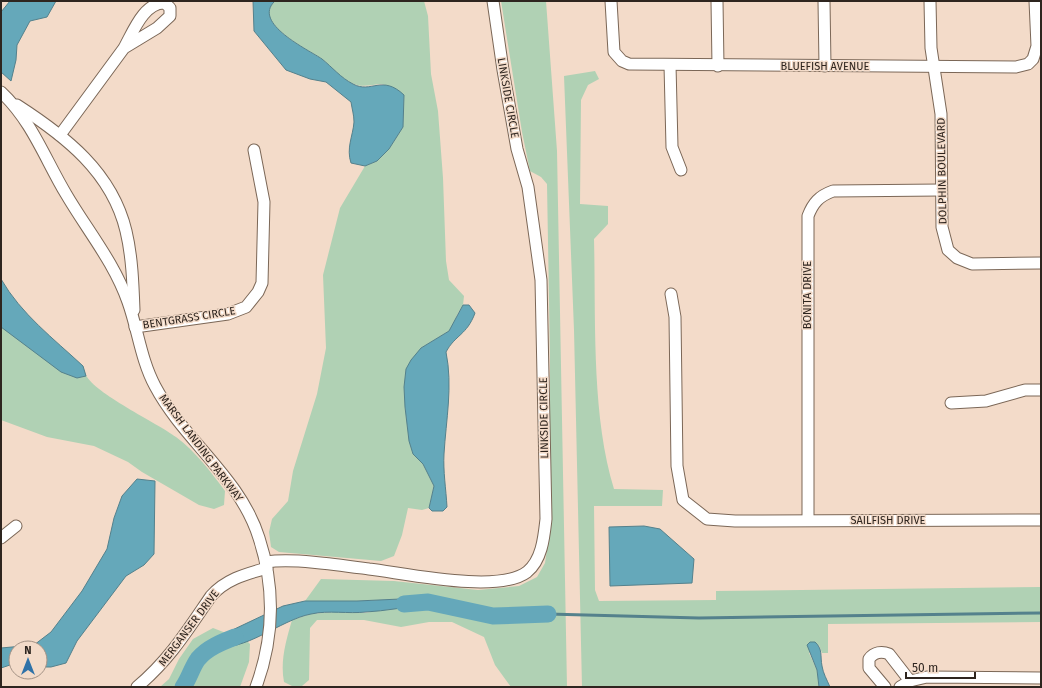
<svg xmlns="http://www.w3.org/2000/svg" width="1042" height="688" font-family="'Fira Sans',sans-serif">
  <rect width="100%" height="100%" fill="#f3dbc9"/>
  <g fill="#b0d1b4">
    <path d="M275,1H424L428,16L431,74L438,111L443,178L446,261L449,280L464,296L463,305L457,315L454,325L449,331L421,348L405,380V407L413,454L423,464L434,486L429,508L422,510L408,508L402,535L394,556L381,561L279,552L271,547L269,532L272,519L288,501L293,471L317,394L326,348L323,275L340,208L365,166L377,161L389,149L403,127L404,95C398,92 388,85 382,84C373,84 363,88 354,84C342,80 332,67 323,60C310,50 250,23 275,1Z"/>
    <path d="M501,1H546L557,151L567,687H511L495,665L484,637L452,622H429L401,627L364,620H317L310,628L309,680L302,686H292L284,682C280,661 286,641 292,620L311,614L346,611L365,613L427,602L422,598L357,601H305L321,579L394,581L478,590L519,586L537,577L545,563L550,528V357L547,184L541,177L530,171L522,132Z"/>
    <path d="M595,71L599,79L588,85L581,100L580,204L608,206V224L594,239C596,318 591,414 614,489L663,490L662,506H594L595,590L599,601L716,600V591L1041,587V622L828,624V653H822L819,645L809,653L817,670L819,687H582L574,330L564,76Z"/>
    <path d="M1,279C20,314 54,339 83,366C84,369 85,372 86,375C94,393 157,423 176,437C196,452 211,472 225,491L224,505L214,509L199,505L142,472L128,462L94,446L47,437L1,420Z"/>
    <path d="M213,628L226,633L218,639L214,646C226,649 235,646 247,641L250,644L249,662L240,687H160L169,679L179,659L193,639Z"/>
  </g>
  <g fill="#65a8ba" stroke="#54818c">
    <polygon points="10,1 56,1 47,17 30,21 17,45 16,60 11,81 1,72 1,12"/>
    <path d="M253,1H275C251,23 309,50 322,59C332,67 341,78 353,84C371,94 382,74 404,95L403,127L389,149L377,161L365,166L351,163C346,148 353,136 354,122C354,115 352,109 351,102L326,82L310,79L286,70L254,31Z"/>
    <path d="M1,279C21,314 54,339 83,366L86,376L77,378L61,372L1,327Z"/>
    <path d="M463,305H469L475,313C467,335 455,335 446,352C453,386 446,420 444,454C443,471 446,489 447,507L443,511H432L429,508L434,486L423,464L413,454L409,441L405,407L404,387L406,369L411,360L421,348L449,331Z"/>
    <polygon points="137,479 155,481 154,554 144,565 126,576 77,641 66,663 51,667 40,667 40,648 16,648 16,663 1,668 1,648 34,645 51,632 82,591 107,549 114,518 122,496"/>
    <polygon points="644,526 660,529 694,559 692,583 610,586 609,527"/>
    <path d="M422,598L428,602L424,605C405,607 385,611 366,612C348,614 329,610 311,614C280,620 244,653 214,646L218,639L226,633L283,606L305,601H357Z"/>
    <path d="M810,642H815C823,649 820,656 822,666C823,673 827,680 830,687H819L817,670L807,645Z"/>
  </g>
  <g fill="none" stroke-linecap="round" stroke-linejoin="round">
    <polyline stroke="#54818c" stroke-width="3" points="548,614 699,618 1041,613"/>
    <g stroke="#65a8ba" stroke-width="17">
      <polyline points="404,604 428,602 493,616 548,614"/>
      <path d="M183,687C189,679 192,667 198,659C207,648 222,642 235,637"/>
    </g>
    <g stroke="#7b6757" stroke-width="13">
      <g id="minor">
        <polyline points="611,1 614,52 622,61 629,64 1016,67 1028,64 1033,59 1037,46 1035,1"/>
        <polyline points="717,1 718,66"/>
        <polyline points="824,1 825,66"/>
        <polyline points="930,1 931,48 941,114 942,227 948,250 957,258 972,264 1041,263"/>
        <polyline points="670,65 672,147 681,170"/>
        <path d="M1,92C32,121 45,159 66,194C87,230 114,262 128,302C138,330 141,360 155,386C184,441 240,477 259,538C275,587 274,638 256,687"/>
        <path d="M17,105C65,136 112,172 126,231C132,256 133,283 134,310"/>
        <path d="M60,135L124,48L157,28L170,16V8L165,3C144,2 133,32 124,48"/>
        <polyline points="671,294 675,317 677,466 683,500 707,519 735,521 1041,520"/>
        <polyline points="135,327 228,314 246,307 258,292 262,283 264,202 254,150"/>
        <polyline points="951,403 986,401 1025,390 1041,390"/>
        <path d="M808,520V216C813,203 819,196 833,191L941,190"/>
        <polyline points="1,538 16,526"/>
        <path d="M266,562C294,558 340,565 369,569C404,573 498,594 527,572C542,560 544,537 546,519L541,280L528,187L517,149L503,70L493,1"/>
        <path d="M137,687C170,659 187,631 211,596C226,579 246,574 267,568"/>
        <path d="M885,687L869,668V659C874,652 882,651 889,654L910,681"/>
        <polyline points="900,687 910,681 927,677 1041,678"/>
      </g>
    </g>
    <use href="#minor" stroke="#fff" stroke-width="11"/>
  </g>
  <g text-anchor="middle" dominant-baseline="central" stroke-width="3" stroke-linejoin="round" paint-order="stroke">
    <g font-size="11" fill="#2e251f" stroke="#f3dbc9">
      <text x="825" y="66">BLUEFISH AVENUE</text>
      <text transform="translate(508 98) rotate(80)">LINKSIDE CIRCLE</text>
      <text transform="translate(942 171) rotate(-91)">DOLPHIN BOULEVARD</text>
      <text transform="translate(807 295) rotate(-90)">BONITA DRIVE</text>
      <text transform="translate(189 318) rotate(-9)">BENTGRASS CIRCLE</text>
      <text transform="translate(544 418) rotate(-91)">LINKSIDE CIRCLE</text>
      <text transform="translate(201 448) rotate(53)">MARSH LANDING PARKWAY</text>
      <text x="888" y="520">SAILFISH DRIVE</text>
      <text transform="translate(189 628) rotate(-53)">MERGANSER DRIVE</text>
    </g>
  </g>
  <rect width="1042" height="688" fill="none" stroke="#2e251f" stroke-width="4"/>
  <g transform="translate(28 660)"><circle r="19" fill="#f3dbc9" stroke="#a49285"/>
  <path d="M0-3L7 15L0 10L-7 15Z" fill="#2f72a8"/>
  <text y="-6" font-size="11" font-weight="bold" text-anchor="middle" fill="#2e251f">N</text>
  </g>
  <path d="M906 672v6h69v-6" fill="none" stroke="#2e251f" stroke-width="2"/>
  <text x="912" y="672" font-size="12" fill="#2e251f" stroke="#f3dbc9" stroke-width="3" paint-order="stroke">50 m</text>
</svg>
